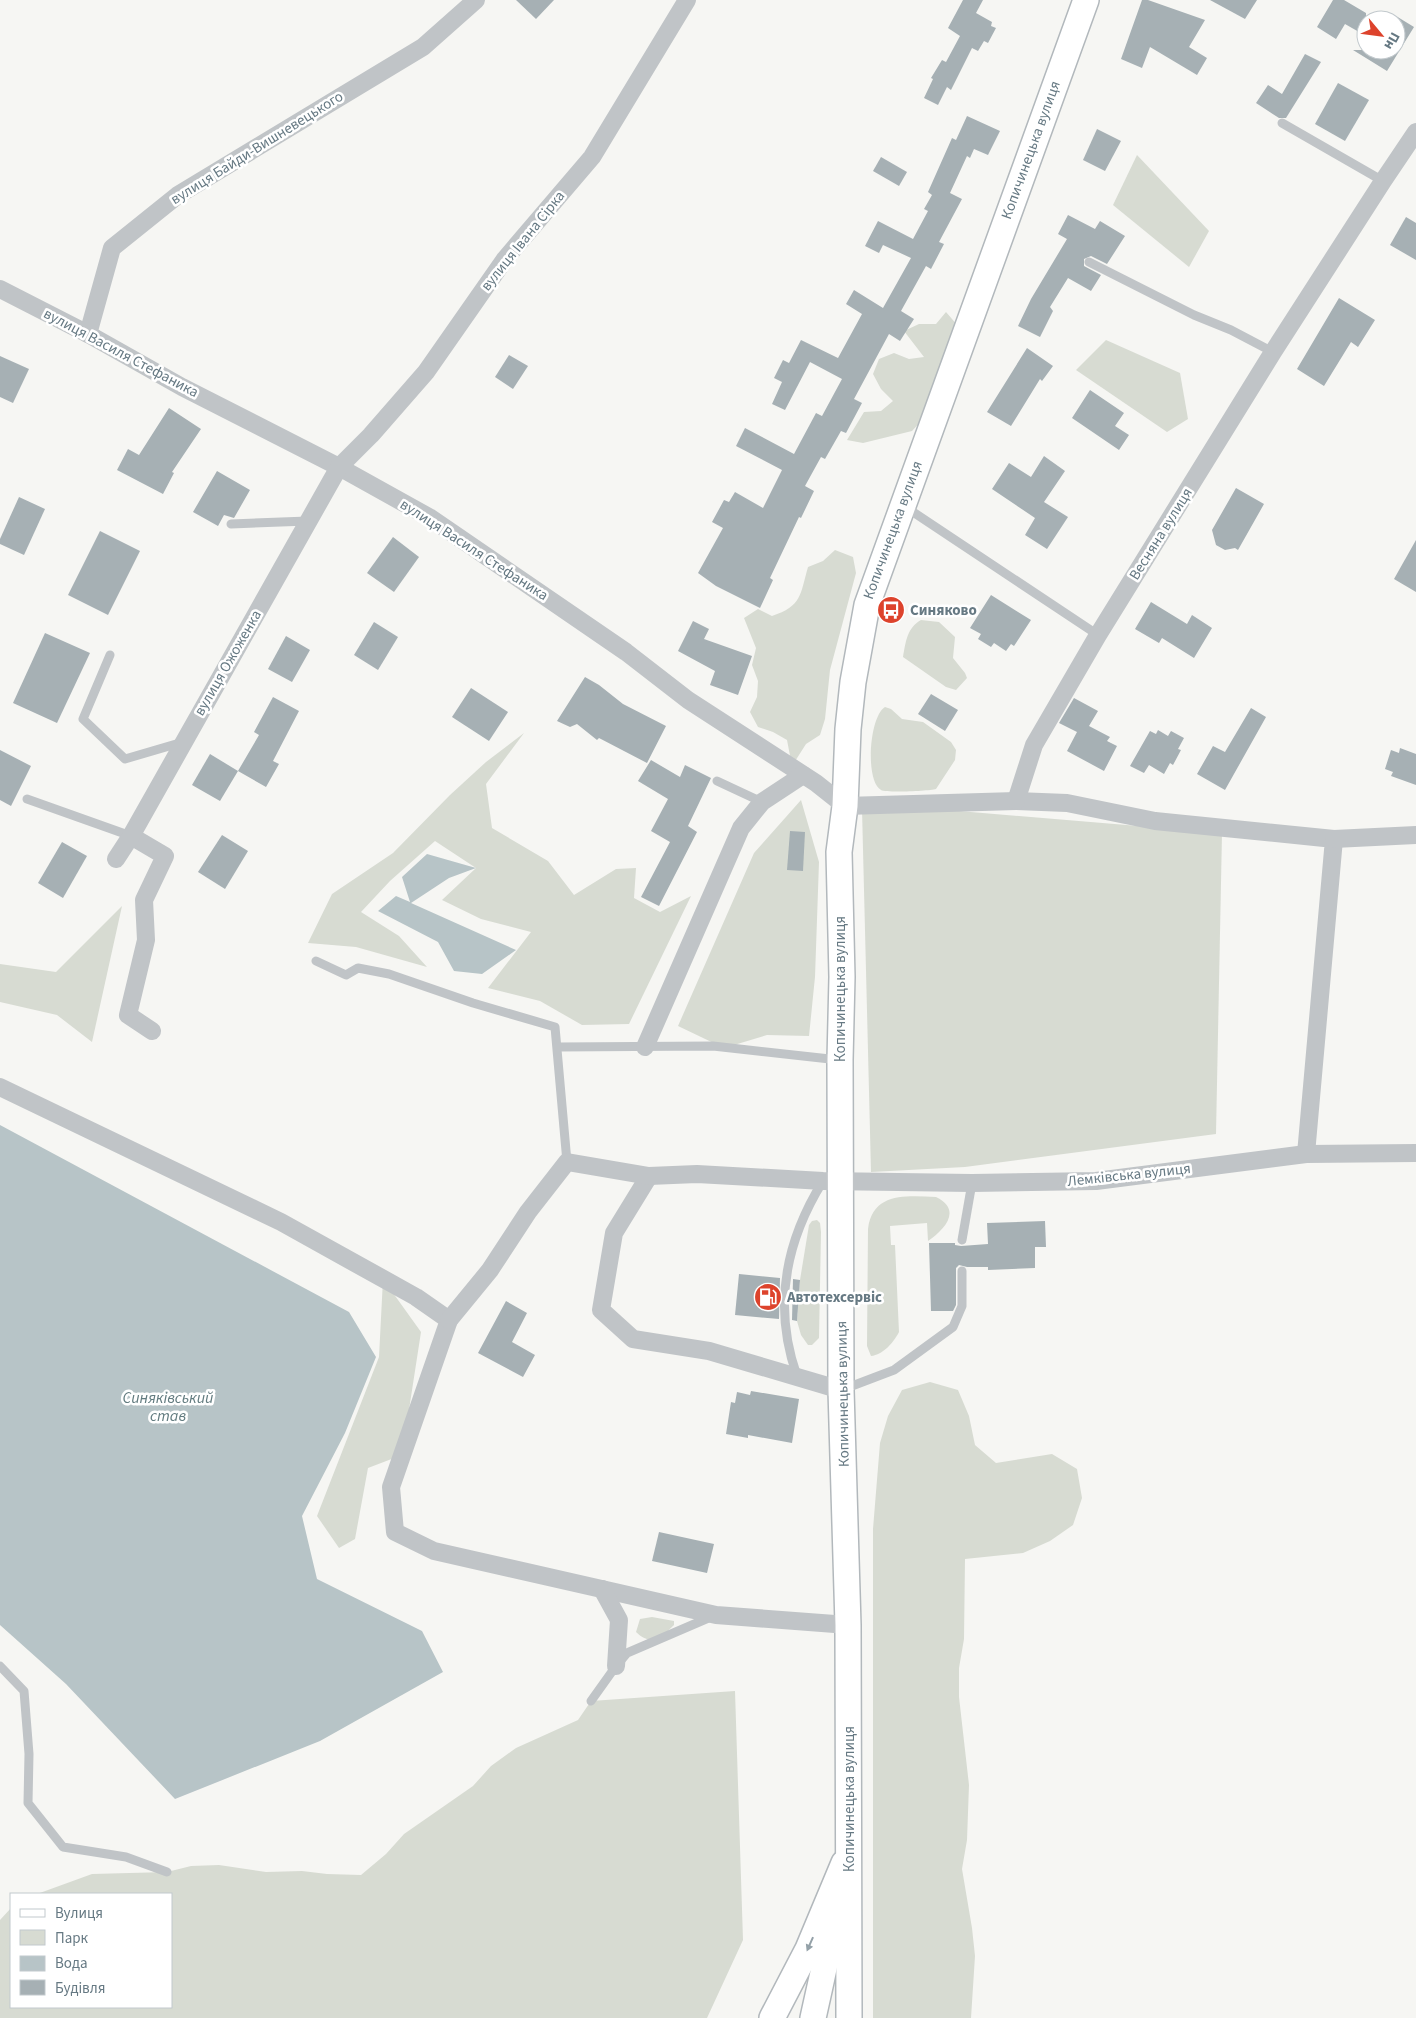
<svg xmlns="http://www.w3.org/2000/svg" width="1416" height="2018" font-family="'Source Sans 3',sans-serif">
  <rect width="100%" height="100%" fill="#f6f6f3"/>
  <g fill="#d7dbd2">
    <polygon points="1137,155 1209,231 1189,267 1113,205"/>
    <polygon points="946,312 958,326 923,419 912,431 863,443 847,440 864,412 881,411 893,401 881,389 873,374 879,359 894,353 909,359 924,357 904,331 919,324 936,324"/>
    <polygon points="1106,340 1180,373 1188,419 1167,432 1076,370"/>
    <path d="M835,550L853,557L856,573L830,670L825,719L820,735L806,744L792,766L787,740L773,732L758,727L750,712L757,697L758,681L752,665L756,648L744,618L758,609L772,616C802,606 800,595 808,567L823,561Z"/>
    <path d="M921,620L939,622L955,637L953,658L965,673L967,678L956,690L946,687L903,657C906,641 907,628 921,620Z"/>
    <path d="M885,707L891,709L902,719L923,722L951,742L956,750L955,760L936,789C929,791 886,793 881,790C865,781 869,717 885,707Z"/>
    <polygon points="524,733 486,784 492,828 548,861 574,895 616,869 636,868 634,898 660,912 691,896 629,1024 582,1025 540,1001 488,988 531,932 481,919 442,900 476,868 435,841 390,881 361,912 399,936 427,967 356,947 308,943 332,894 393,853 450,795 486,762"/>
    <polygon points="801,800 819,862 815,977 809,1036 767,1035 724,1048 678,1026 754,853"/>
    <polygon points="862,809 959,811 1222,833 1216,1134 965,1167 871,1172"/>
    <polygon points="122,906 92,1042 57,1015 0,1002 0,964 56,972"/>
    <path d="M936,1197C963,1210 944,1230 928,1241L927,1223L890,1226L891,1245H895L899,1332C894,1342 883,1355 871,1356L867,1346L868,1229C873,1192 906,1196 936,1197Z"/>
    <polygon points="817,1220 820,1223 821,1232 819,1338 812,1345 808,1345 801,1335 797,1321 800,1280 809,1225 812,1221"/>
    <polygon points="383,1279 421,1332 402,1455 368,1468 355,1539 339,1548 317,1516 379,1357"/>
    <polygon points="930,1382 958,1390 969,1416 975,1445 996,1463 1052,1454 1077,1469 1082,1498 1073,1525 1050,1541 1023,1553 965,1559 964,1639 959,1668 959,1697 969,1785 967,1840 962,1869 972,1928 975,1956 971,2018 873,2018 873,1529 880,1443 888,1416 902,1390"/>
    <path d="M652,1617L674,1621V1625C662,1637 651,1647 636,1632L640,1619Z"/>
    <polygon points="735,1691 743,1940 707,2018 0,2018 0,1920 11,1908 11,2007 171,2007 171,1894 37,1894 92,1874 167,1872 191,1866 219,1865 266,1872 302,1871 327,1874 361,1875 386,1854 404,1834 473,1786 491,1766 516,1748 578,1720 591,1701"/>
  </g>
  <g fill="#b7c4c7">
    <polygon points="427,854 476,868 449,878 411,903 516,950 482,974 454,971 438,942 378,911 396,896 410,902 402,877"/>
    <polygon points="0,1125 349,1312 376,1357 345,1433 302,1516 317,1579 422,1631 443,1672 320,1741 175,1799 66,1684 0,1625"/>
  </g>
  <g fill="#a6b0b4">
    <polygon points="516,0 554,0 536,19"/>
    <polygon points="963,0 983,0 976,13 992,22 991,26 996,28 988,43 984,41 978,51 972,48 951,90 947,87 938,105 924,98 933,79 931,78 942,60 946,62 960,36 948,28"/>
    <polygon points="1142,0 1148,0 1205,20 1189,47 1207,58 1197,75 1150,47 1142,68 1121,59"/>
    <polygon points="1210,0 1257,0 1245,19"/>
    <polygon points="1333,0 1344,0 1366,13 1366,36 1345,24 1336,39 1317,27"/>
    <polygon points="1396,16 1414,27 1387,71 1353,50 1396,50"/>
    <polygon points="1305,54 1321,62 1286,118 1279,118 1256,103 1268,85 1282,94"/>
    <polygon points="1338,83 1369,100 1345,141 1315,124"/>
    <polygon points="967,116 1000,131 988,155 974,149 970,158 967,156 950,193 962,199 939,242 944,244 931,269 926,266 901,311 914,319 900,341 889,334 854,399 862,403 846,433 841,431 825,459 821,457 805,486 814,491 801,518 799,517 770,578 773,580 760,608 716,586 698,573 723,528 712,522 724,500 729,502 735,492 763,508 782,470 736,446 745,428 794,454 816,413 822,416 842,379 810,362 785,410 772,404 782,382 774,378 783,360 789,363 801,340 838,358 862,314 846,304 854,290 883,308 911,258 883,245 879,253 865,246 878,221 913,239 928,211 924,209 932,195 928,192 952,138 956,140"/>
    <polygon points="1097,129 1121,141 1105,171 1083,160"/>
    <polygon points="881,157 907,172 899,186 873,171"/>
    <polygon points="1068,215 1095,229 1100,221 1125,236 1107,264 1091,256 1084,259 1084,266 1101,275 1091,291 1068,278 1050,307 1053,311 1040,337 1018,326 1031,299 1067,239 1058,234"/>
    <polygon points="1406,217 1416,223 1416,260 1390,245"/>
    <polygon points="1339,298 1375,320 1358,347 1351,342 1324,386 1297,369"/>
    <polygon points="1027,348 1053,366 1042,381 1040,379 1011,426 987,412"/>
    <polygon points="509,355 528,366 513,389 495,377"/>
    <polygon points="0,356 29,369 13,403 0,397"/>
    <polygon points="1090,390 1124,413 1115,426 1129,435 1119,450 1072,418"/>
    <polygon points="169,408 201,429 172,472 174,473 163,494 117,470 128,449 139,455"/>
    <polygon points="1044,456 1065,471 1044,502 1068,517 1047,549 1025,535 1035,518 992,489 1009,463 1031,477"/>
    <polygon points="217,471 250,490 234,518 224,515 218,526 193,512"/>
    <polygon points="1236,488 1264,504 1238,550 1235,548 1225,550 1216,545 1212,530"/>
    <polygon points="19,497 45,509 24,555 0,544 0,539"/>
    <polygon points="100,531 140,551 108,615 68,595"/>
    <polygon points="393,537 419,557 394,592 367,573"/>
    <polygon points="1416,540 1416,592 1394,579"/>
    <polygon points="991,595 1031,620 1014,646 1011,644 1006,651 994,643 991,647 978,639 981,634 970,628"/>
    <polygon points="1151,602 1187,624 1192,615 1212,628 1194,658 1162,638 1159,643 1135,629"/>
    <polygon points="693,621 709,629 704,639 752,656 738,695 710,685 715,671 678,651"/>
    <polygon points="374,622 398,637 378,670 354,655"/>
    <polygon points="45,633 90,653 57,723 13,703"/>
    <polygon points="286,636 310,650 292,682 268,669"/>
    <polygon points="585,677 599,685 623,704 666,726 647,763 599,738 597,740 577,724 570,727 557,721"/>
    <polygon points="471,688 508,712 489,741 452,717"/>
    <polygon points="931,694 958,710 945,731 918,714"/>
    <polygon points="273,697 299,711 273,761 279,764 266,787 238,771 259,735 254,732"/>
    <polygon points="1074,698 1098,711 1089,726 1110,737 1107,741 1117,746 1104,771 1067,751 1077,732 1059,723"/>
    <polygon points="1251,708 1266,717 1225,790 1197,774 1213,746 1225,752"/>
    <polygon points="1158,730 1168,736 1171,731 1184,738 1178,749 1181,750 1173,765 1170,763 1164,774 1149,765 1144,773 1130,766 1150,731 1156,734"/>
    <polygon points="1400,748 1416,754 1416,785 1391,776 1393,772 1385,769 1391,750 1399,753"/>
    <polygon points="0,750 31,766 11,806 0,800"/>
    <polygon points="210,754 238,771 220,801 192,785"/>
    <polygon points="651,760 680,777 685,765 711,778 688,826 697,832 659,906 641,897 670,842 651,831 668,799 638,781"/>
    <polygon points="790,831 805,832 803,871 787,870"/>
    <polygon points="222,835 248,851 225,889 198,872"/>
    <polygon points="62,842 87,856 63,898 38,883"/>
    <polygon points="1045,1221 1046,1247 1035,1247 1035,1268 988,1270 988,1267 967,1267 959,1265 956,1268 956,1305 953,1311 931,1311 929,1243 955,1243 955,1245 961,1246 988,1244 987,1223"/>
    <polygon points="739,1274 780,1278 779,1319 735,1315"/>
    <polygon points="793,1279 800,1280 797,1321 792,1320"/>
    <polygon points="506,1301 527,1313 512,1342 535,1355 523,1377 478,1353"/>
    <polygon points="751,1391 799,1399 792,1443 748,1435 748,1438 726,1434 731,1402 735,1403 737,1392 750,1395"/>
    <polygon points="659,1532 714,1544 707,1573 652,1561"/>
  </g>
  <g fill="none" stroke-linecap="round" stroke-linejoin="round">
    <g stroke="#b2b8bc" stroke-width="28">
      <g id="secondary">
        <polyline points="772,2018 808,1949 844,1863"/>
        <polyline points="813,2018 838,1905"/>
        <polyline points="849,2018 848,1625 841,1390 840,1060 842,977 839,852 845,806 848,729 853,682 867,605 1086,0"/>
      </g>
    </g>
    <g stroke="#c0c4c7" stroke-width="9">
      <polyline points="1282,123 1383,181"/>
      <polyline points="1089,262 1194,315 1231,330 1273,352"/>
      <polyline points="904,506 1098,635"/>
      <polyline points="231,524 308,521"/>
      <polyline points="110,655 83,719 125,759 183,742"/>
      <polyline points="717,781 762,802"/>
      <polyline points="27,799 131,836"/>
      <polyline points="316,961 346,975 358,968 389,974 473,1003 555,1027 567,1162"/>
      <polyline points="558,1047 713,1046 839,1060"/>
      <polyline points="962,1240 972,1183"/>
      <path d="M797,1376C773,1308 785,1242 823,1181"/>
      <polyline points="844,1389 894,1370 953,1327 962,1306 962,1271"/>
      <polyline points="0,1666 24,1691 29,1754 28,1803 63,1847 126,1857 167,1872"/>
      <polyline points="591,1701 616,1666 627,1653 713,1616"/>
    </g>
    <g stroke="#c0c4c7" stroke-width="18">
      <polyline points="0,289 88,334 182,387 339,467 429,517 626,652 688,700 816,783 845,806 1016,801 1067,803 1155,821 1334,839 1306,1154"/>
      <polyline points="88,334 112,248 178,195 423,47 476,0"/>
      <polyline points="1016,801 1034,745 1098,635 1273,352 1383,181 1416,132"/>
      <polyline points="131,836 165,856 144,900 146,940 128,1015 152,1031"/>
      <polyline points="1334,839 1416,835"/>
      <polyline points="116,859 131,836 339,467 371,435 426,372 505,259 592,157 687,0"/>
      <polyline points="645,1047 741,828 762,802 803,775"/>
      <polyline points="0,1087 281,1222 416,1297 449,1320 391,1487 395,1532 434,1551 716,1615 848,1625"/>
      <polyline points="649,1176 614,1233 601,1310 633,1339 709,1351 841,1390"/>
      <polyline points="449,1320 490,1270 528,1212 567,1162 649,1176 697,1174 823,1181 972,1183 1096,1181 1306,1154 1416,1153"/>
      <polyline points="602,1589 619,1620 616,1666"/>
    </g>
    <use href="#secondary" stroke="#fff" stroke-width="25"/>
  </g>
  <defs><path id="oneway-solid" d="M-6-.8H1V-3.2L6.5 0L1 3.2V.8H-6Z" transform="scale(1.25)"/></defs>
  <use fill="#94a1a8" href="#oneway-solid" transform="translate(810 1944) rotate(114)"/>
  <defs>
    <g id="bus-disc" transform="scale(1.4375)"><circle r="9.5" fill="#dd432c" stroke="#fff"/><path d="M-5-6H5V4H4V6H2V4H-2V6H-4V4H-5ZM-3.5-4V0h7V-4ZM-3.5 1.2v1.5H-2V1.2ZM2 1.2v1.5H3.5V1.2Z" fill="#fff"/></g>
    <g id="fuel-disc" transform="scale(1.4375)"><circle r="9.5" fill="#dd432c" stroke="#fff"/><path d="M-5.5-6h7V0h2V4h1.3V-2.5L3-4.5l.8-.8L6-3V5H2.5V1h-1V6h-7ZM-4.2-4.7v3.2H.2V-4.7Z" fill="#fff"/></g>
  </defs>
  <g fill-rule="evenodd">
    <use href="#bus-disc" x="891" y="610"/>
    <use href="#fuel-disc" x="768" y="1297"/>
  </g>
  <g text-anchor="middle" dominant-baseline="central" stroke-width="5" stroke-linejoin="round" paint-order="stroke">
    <g font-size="15" fill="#667983" stroke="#fff">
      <text transform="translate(257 148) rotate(-32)">вулиця Байди-Вишневецького</text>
      <text transform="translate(1031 150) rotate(-70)">Копичинецька вулиця</text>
      <text transform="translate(523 241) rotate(-51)">вулиця Івана Сірка</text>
      <text transform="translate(121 353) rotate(28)">вулиця Василя Стефаника</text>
      <text transform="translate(893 530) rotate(-70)">Копичинецька вулиця</text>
      <text transform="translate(1161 534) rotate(-58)">Весняна вулиця</text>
      <text transform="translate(474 550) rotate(33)">вулиця Василя Стефаника</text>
      <text transform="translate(228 663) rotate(-60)">вулиця Ожоженка</text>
      <text transform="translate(840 989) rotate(-90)">Копичинецька вулиця</text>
      <text transform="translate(1129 1175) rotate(-6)">Лемківська вулиця</text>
      <text transform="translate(843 1394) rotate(-91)">Копичинецька вулиця</text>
      <text transform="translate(849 1799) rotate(-90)">Копичинецька вулиця</text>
    </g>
    <g font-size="15" font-weight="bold" fill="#667983" stroke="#fff" text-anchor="start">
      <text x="910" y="610">Синяково</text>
      <text x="787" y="1297">Автотехсервіс</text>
    </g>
    <g font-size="16" font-style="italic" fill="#627b7f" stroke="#fff">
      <text x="168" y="1398">Синяківський<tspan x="168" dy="18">став</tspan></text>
    </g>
  </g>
  <rect x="10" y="1893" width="162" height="115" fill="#ffffff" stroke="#c2c9cd"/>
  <rect x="20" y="1909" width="25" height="8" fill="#ffffff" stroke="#c2c9cd"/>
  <text x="55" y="1918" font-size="15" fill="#667983">Вулиця</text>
  <rect x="20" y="1930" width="25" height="15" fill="#d7dbd2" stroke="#c2c9cd"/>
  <text x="55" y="1943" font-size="15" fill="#667983">Парк</text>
  <rect x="20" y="1956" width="25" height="15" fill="#b7c4c7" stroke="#c2c9cd"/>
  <text x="55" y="1968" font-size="15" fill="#667983">Вода</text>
  <rect x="20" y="1980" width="25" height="15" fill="#a6b0b4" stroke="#c2c9cd"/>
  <text x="55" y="1993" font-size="15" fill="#667983">Будівля</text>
  <g transform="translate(1381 35) rotate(119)"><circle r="24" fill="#ffffff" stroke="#c2c9cd"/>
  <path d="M0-4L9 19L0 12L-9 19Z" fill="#dd432c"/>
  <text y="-8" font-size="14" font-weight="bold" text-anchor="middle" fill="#667983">Пн</text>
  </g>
</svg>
